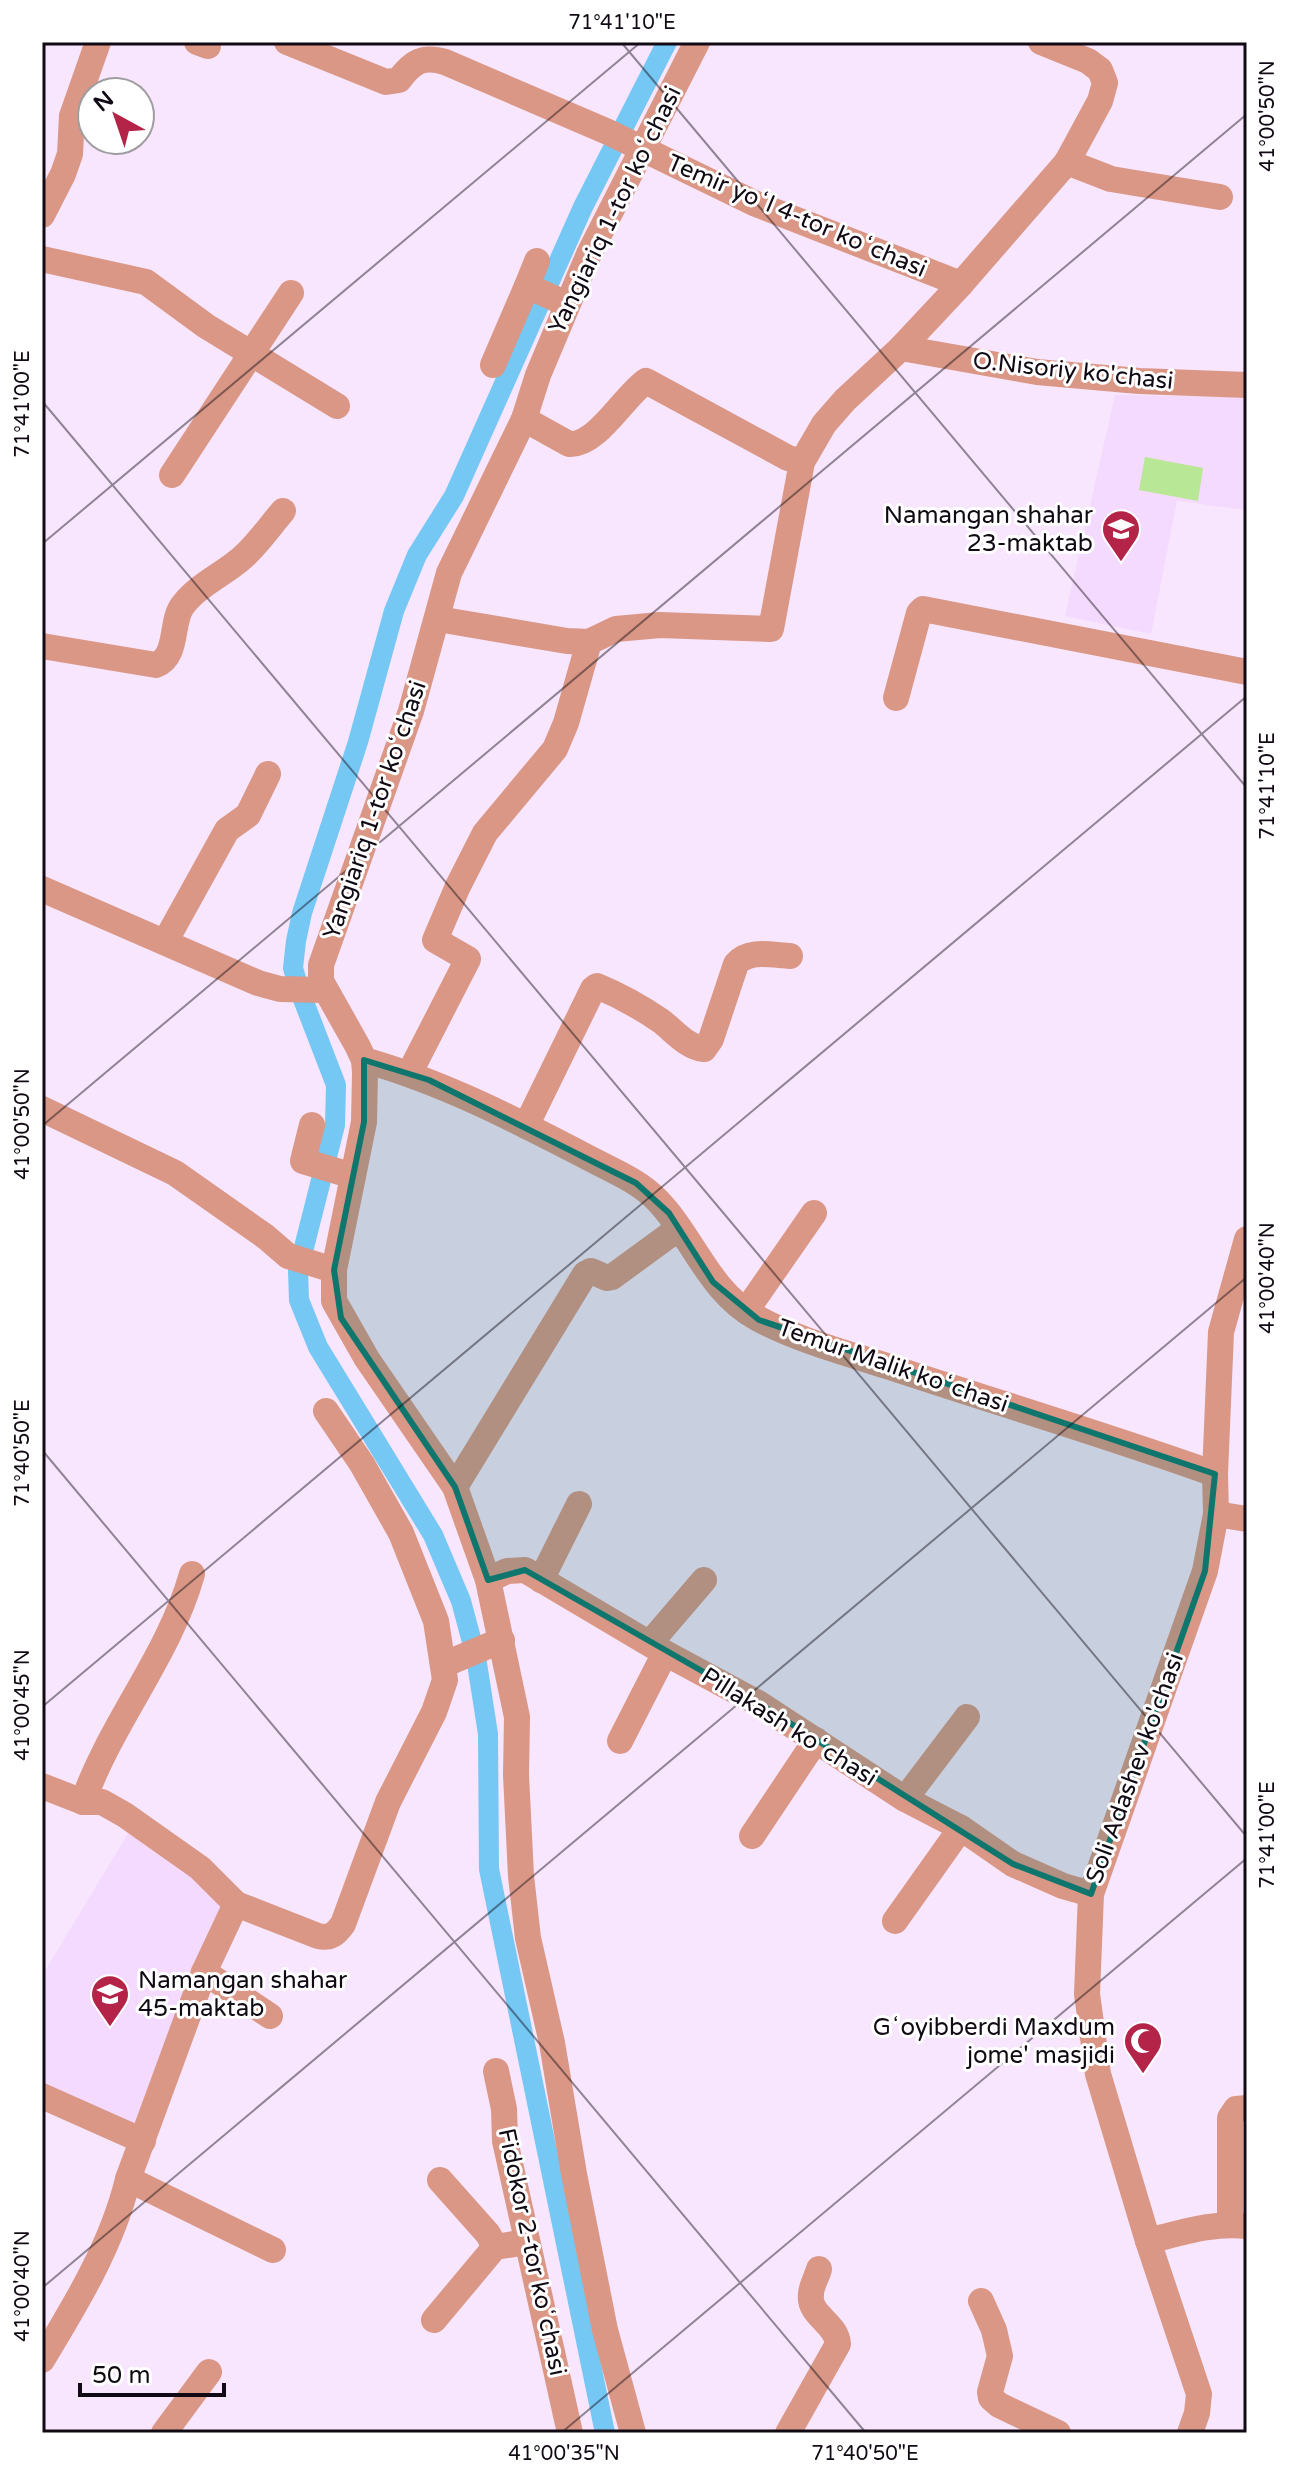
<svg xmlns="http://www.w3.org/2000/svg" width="1289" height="2475" font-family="'Varela Round',sans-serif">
  <rect width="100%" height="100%" fill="#f7e6fd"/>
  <g fill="#f4dafe">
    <polygon points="1115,395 1247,397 1247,510 1177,501 1151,634 1065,616"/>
    <polygon points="130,1830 212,1886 224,1913 140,2129 42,2090 42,1976"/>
  </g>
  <polygon fill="#b8e795" points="1145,457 1203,468 1198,501 1139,490"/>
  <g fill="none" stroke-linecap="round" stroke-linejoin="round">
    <polyline stroke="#75c7f4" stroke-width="20" points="605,2433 489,1869 488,1734 476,1657 461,1601 433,1535 318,1347 299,1300 298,1271 335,1125 336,1085 299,989 293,968 296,941 302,913 358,742 394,611 417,555 454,496 583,207 667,42"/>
    <g stroke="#da9786" stroke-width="26">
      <polyline points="197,42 208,46"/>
      <path d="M287,42L386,82L399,80C412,62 423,55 445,62L608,132L756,204L961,284"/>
      <polyline points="1067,162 1111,179 1220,197"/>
      <polyline points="42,215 63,174 70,154 72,116 98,42"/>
      <polyline points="42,259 146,282 206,326 337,406"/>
      <polyline points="527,286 537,261"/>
      <polyline points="901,348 1037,372 1139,381 1247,385"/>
      <polyline points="493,365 527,286 567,304"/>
      <path d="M524,419L569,444C597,446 624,396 646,381L788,458L802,462"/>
      <polyline points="172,475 291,293"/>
      <polyline points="438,619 567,641 589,642 616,629 660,625 771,629 802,462 824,424 845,400 901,348 961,284 1067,162 1100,101 1105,83 1100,70 1088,61 1041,42"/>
      <path d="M42,646L156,665C179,656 170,621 183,605C198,585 224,574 242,558C257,545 270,526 283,511"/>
      <polyline points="896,698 919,613 923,609 1247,672"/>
      <polyline points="42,889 258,983 280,989 325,990"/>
      <polyline points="165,942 227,830 248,815 268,774"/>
      <path d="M364,1060C442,1082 514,1119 585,1156C609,1169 638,1180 657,1200C694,1238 708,1291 757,1318C800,1342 858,1356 905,1372C1008,1406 1112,1437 1215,1474"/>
      <polyline points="409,1074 468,959 435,940 458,886 485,833 555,749 566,723 589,642"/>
      <polyline points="42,1109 175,1173 266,1237 288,1256 334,1270"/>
      <polyline points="312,1125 303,1161 353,1176"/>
      <path d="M526,1126L593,989L597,986C619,995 642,1008 661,1021C674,1031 688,1048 704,1049L711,1039L736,964C748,949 772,955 790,956"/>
      <polyline points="746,1311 814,1213"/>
      <polyline points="455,1487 585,1274 591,1271 607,1278 612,1277 679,1228"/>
      <polyline points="1216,1514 1247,1519"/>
      <polyline points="488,1580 507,1571 525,1570 665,1653 758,1703 905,1799 961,1828 1013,1864 1063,1886 1091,1894"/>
      <polyline points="541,1580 579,1504"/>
      <polyline points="650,1643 704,1580"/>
      <polyline points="443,1665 502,1640"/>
      <polyline points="620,1741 665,1653"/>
      <polyline points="42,1786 83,1802 102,1802 125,1815 200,1868 236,1904"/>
      <polyline points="905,1799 967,1717"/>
      <path d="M83,1802C111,1722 169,1656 192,1574"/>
      <polyline points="752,1836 816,1740"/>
      <path d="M236,1904L318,1936C330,1939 336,1934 343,1924L388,1802L434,1712L445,1680L436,1621L401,1533L362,1464L326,1411"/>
      <polyline points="895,1921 961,1828"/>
      <polyline points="204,1972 270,2016"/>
      <polyline points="496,2071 504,2109 505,2141 570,2433"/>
      <polyline points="42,2096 143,2141"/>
      <polyline points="128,2179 273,2250"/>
      <polyline points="440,2180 488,2234 495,2247"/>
      <polyline points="1230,2224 1230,2118 1236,2109 1247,2108"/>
      <path d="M1148,2241C1181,2233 1213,2222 1247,2226"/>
      <polyline points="981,2301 994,2330 1000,2356 990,2392 991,2398 999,2405 1058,2433"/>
      <polyline points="434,2320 495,2247 527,2242"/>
      <path d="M42,2360C76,2304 113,2243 128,2179L204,1972L236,1904"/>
      <polyline points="164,2433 209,2372"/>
      <polyline points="633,2433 605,2330 574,2174 552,2043 528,1938 521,1876 516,1775 517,1717 488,1580 455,1487 367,1359 334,1301 334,1270 364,1122 365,1073 364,1060 358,1047 321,981 321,965 411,711 449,573 524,419 538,375 589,254 697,42"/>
      <path d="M788,2433L838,2344C837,2323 808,2316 811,2294C811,2286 817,2277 819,2269"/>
      <polyline points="1190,2433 1197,2413 1199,2394 1148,2241 1098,2074 1087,1994 1091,1894 1205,1571 1216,1514 1215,1474 1221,1332 1247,1239"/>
    </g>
  </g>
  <path fill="#0f766e" fill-opacity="0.2" stroke="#0f766e" stroke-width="6" stroke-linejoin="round" d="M364,1060L429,1080L636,1183L669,1213L713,1282L759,1320L1215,1474L1205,1571L1091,1894L1013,1864L758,1703L525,1570L488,1580L455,1487L341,1318L334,1270L364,1122Z"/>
  <path fill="none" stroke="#110a14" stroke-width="2" stroke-opacity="0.45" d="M621,42L1247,788M42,401L1247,1837M42,544L641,42M42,1126L1247,114M42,1450L866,2433M42,1707L1247,696M42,2288L1247,1277M561,2433L1247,1858"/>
  <defs>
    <g id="school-pin" transform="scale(2)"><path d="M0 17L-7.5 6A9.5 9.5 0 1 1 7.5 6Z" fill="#b42348" stroke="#fff"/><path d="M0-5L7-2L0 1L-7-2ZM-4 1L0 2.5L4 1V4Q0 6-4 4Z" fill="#fff"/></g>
    <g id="mosque-pin" transform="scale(2)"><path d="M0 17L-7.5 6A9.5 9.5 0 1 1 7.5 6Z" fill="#b42348" stroke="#fff"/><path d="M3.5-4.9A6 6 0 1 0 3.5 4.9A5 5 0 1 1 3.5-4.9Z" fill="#fff"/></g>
  </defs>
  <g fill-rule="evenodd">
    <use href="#school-pin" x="1121" y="529"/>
    <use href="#school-pin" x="110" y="1994"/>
    <use href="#mosque-pin" x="1143" y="2041"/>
  </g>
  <g text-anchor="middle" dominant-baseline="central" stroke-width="6" stroke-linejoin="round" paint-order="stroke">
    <g font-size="24" fill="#110a14" stroke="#fff">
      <text transform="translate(615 210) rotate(-64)">Yangiariq 1-tor koʻchasi</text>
      <text transform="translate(797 216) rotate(23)">Temir yoʻl 4-tor koʻchasi</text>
      <text transform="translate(1073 371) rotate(6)">O.Nisoriy ko'chasi</text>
      <text transform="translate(375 810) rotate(-71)">Yangiariq 1-tor koʻchasi</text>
      <text transform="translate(893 1366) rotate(19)">Temur Malik koʻchasi</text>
      <text transform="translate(789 1727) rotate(32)">Pillakash koʻchasi</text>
      <text transform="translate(1135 1768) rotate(-70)">Soli Adashev ko'chasi</text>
      <text transform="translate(532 2252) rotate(78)">Fidokor 2-tor koʻchasi</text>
    </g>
    <g font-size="24" fill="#110a14" stroke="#fff" text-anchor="end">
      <text x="1093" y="515">Namangan shahar<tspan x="1093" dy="28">23-maktab</tspan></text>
      <text x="138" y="1980" text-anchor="start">Namangan shahar<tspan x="138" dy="28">45-maktab</tspan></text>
      <text x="1115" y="2027">Gʻoyibberdi Maxdum<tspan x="1115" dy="28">jome' masjidi</tspan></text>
    </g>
  </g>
  <rect width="1289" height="2475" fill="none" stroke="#ffffff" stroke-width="88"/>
  <g transform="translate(116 116) rotate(320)"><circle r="38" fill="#ffffff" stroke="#a09da1" stroke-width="2"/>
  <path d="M0-6L14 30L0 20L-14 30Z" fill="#b42348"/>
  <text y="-12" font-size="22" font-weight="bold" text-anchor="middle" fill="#110a14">N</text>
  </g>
  <path d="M80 2383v12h144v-12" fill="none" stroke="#110a14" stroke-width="4"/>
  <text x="92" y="2383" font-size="24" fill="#110a14" stroke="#ffffff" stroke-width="6" paint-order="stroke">50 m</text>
  <rect x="44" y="44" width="1201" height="2387" fill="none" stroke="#110a14" stroke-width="3"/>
  <g font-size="20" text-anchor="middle" fill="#110a14">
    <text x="622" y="29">71°41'10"E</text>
    <text transform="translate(1267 116) rotate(-90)" y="7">41°00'50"N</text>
    <text transform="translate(22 404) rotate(-90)" y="7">71°41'00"E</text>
    <text transform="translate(1267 786) rotate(-90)" y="7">71°41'10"E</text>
    <text transform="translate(22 1124) rotate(-90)" y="7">41°00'50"N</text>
    <text transform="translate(1267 1278) rotate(-90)" y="7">41°00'40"N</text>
    <text transform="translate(22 1453) rotate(-90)" y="7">71°40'50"E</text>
    <text transform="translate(22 1705) rotate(-90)" y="7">41°00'45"N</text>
    <text transform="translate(1267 1835) rotate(-90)" y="7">71°41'00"E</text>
    <text transform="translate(22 2286) rotate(-90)" y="7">41°00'40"N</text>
    <text x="564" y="2460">41°00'35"N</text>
    <text x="865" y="2460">71°40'50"E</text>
  </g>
</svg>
